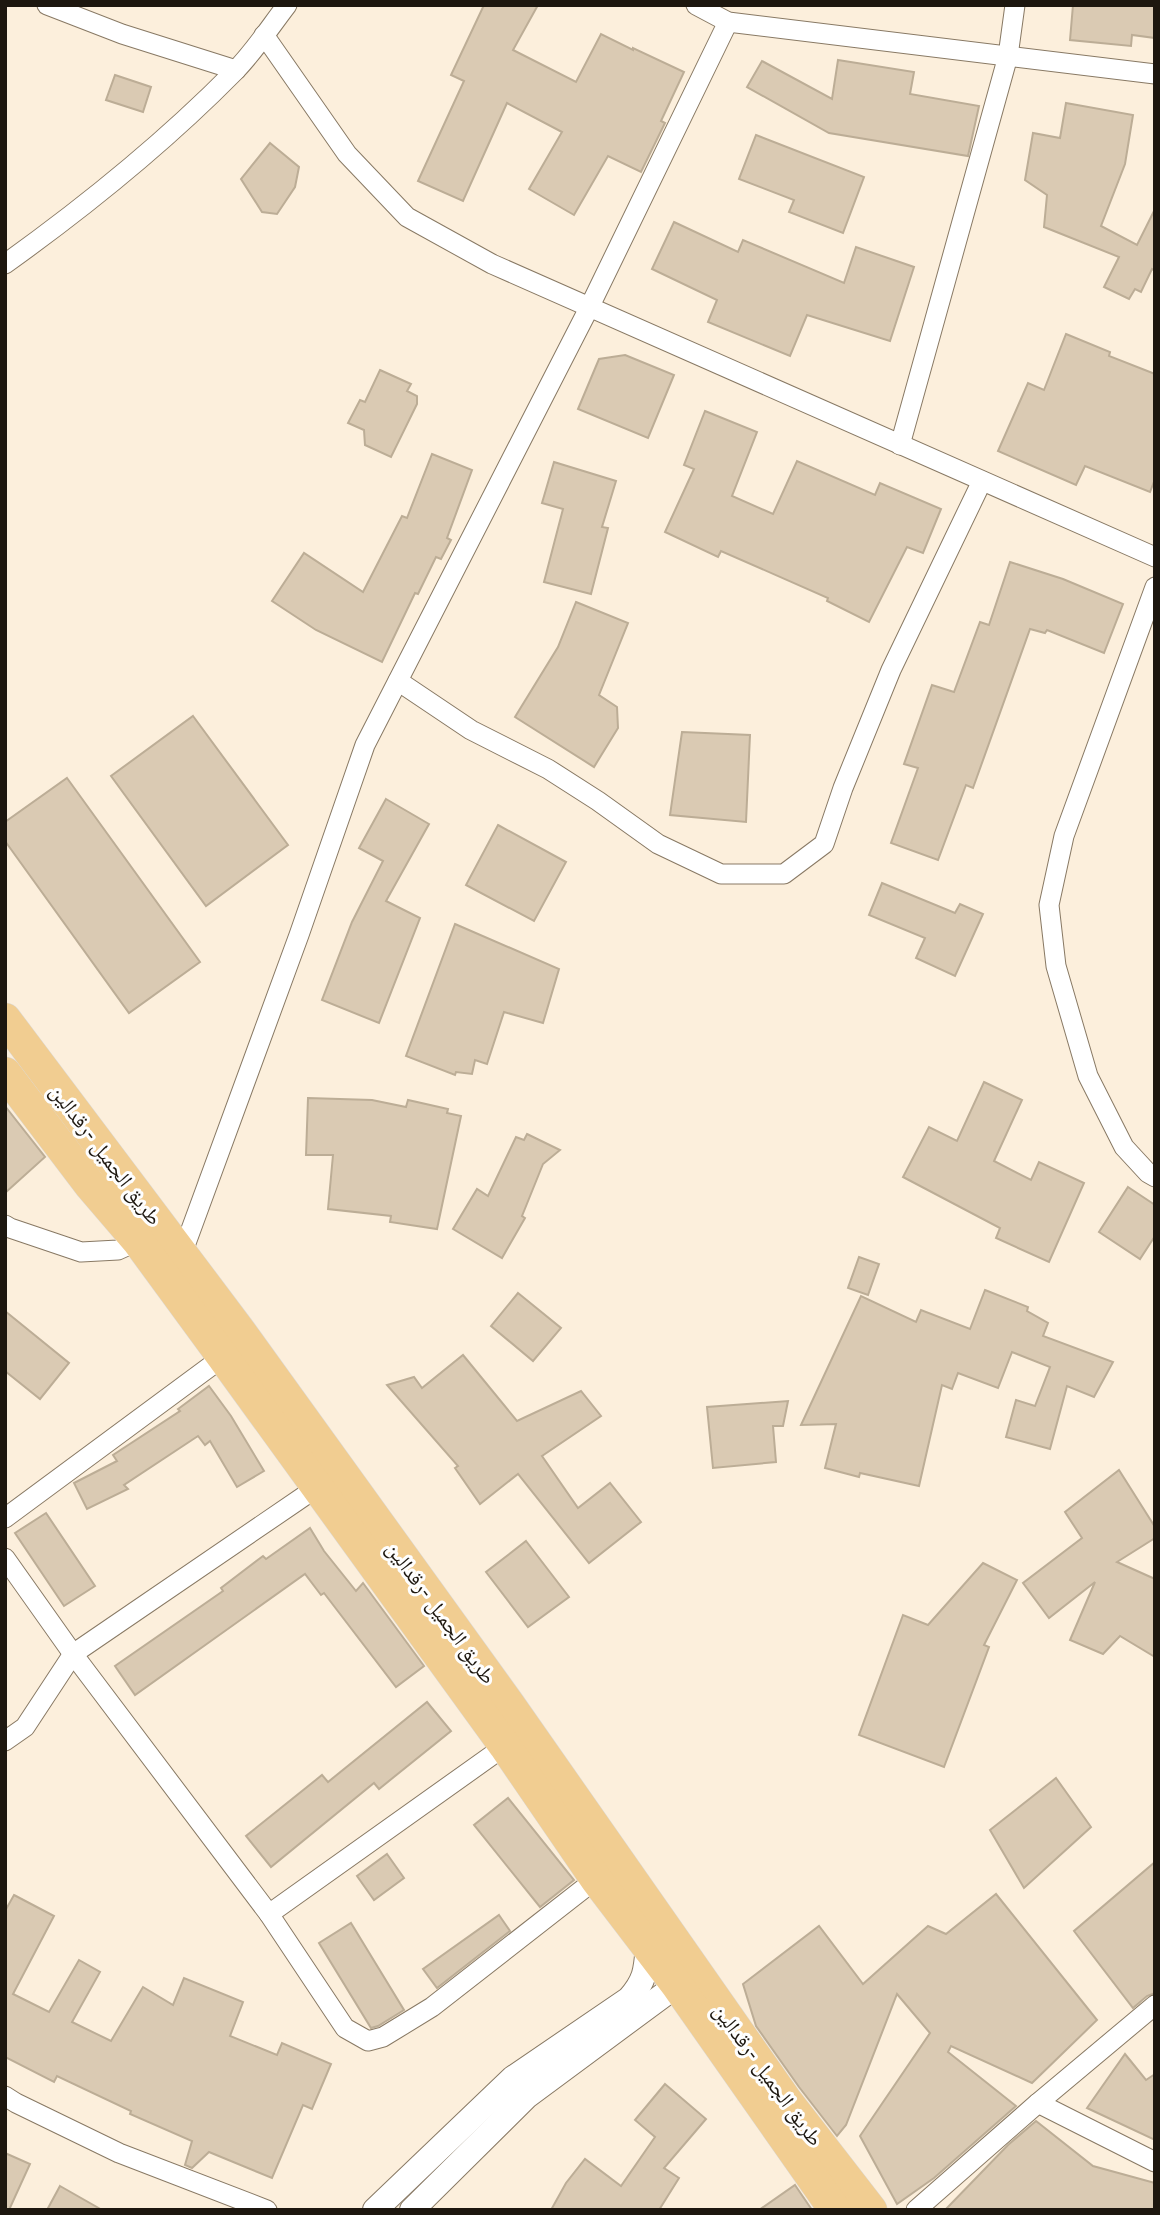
<svg xmlns="http://www.w3.org/2000/svg" width="1160" height="2215" font-family="Lato,'Noto Naskh Arabic',sans-serif">
  <rect width="100%" height="100%" fill="#fcefdc"/>
  <g fill="#dacab3" stroke="#bcad96" stroke-width="2">
    <polygon points="484,5 538,5 513,50 576,82 601,34 633,50 633,48 684,72 661,121 665,123 641,172 608,156 574,215 529,189 562,132 507,103 463,201 418,181 464,81 451,75"/>
    <polygon points="1073,5 1155,5 1155,38 1132,35 1131,46 1070,40"/>
    <polygon points="838,60 914,72 910,94 979,106 968,156 829,133 747,87 762,61 832,99"/>
    <polygon points="115,75 151,87 143,112 106,100"/>
    <polygon points="1066,103 1133,115 1125,164 1101,226 1137,245 1155,209 1155,271 1152,269 1141,292 1135,289 1129,299 1104,287 1119,257 1044,227 1047,195 1025,180 1033,133 1060,138"/>
    <polygon points="756,135 864,177 843,233 789,212 794,200 739,179"/>
    <polygon points="270,143 299,167 295,187 277,214 262,212 241,179"/>
    <polygon points="674,222 738,252 743,240 844,283 856,247 914,267 890,341 807,315 790,356 708,322 717,300 652,269"/>
    <polygon points="1066,334 1110,352 1109,356 1155,374 1155,479 1150,492 1085,466 1076,485 998,451 1028,383 1044,390"/>
    <polygon points="625,355 674,375 648,438 578,409 599,359"/>
    <polygon points="380,370 411,384 407,391 417,396 417,404 391,457 365,445 364,430 348,423 360,400 365,402"/>
    <polygon points="705,411 757,432 732,496 773,514 797,461 875,495 880,483 941,509 923,553 907,547 869,622 827,601 828,598 721,551 718,557 665,532 694,469 684,465"/>
    <polygon points="432,454 472,470 447,538 451,540 441,559 436,557 418,594 415,593 382,662 316,630 272,601 304,553 363,592 402,516 407,518"/>
    <polygon points="554,462 616,481 602,527 608,528 591,594 544,582 563,509 542,503"/>
    <polygon points="1010,562 1063,579 1123,604 1104,653 1047,630 1045,633 1030,629 973,788 966,785 938,860 891,843 918,768 904,764 932,685 954,692 980,622 989,625"/>
    <polygon points="576,602 628,623 599,695 617,707 618,728 594,767 515,717 558,647"/>
    <polygon points="193,716 288,845 206,906 111,776"/>
    <polygon points="682,732 750,735 746,822 670,815"/>
    <polygon points="67,778 200,962 129,1013 5,841 5,822"/>
    <polygon points="386,799 429,824 386,901 420,918 379,1023 322,1000 352,922 383,861 359,848"/>
    <polygon points="498,825 566,862 534,921 466,885"/>
    <polygon points="882,883 955,913 960,904 983,914 955,976 916,958 925,938 869,915"/>
    <polygon points="455,924 559,969 543,1023 504,1012 487,1064 475,1060 472,1074 456,1072 455,1075 406,1056"/>
    <polygon points="984,1082 1022,1100 994,1161 1031,1180 1039,1162 1084,1183 1049,1262 996,1238 1000,1228 903,1177 929,1127 957,1141"/>
    <polygon points="308,1098 372,1100 406,1107 408,1100 448,1109 447,1113 461,1116 437,1229 390,1222 391,1216 328,1209 333,1155 306,1155"/>
    <polygon points="5,1106 45,1157 5,1193"/>
    <polygon points="527,1134 560,1150 543,1164 522,1216 525,1218 502,1258 453,1229 477,1189 488,1196 516,1137 524,1140"/>
    <polygon points="1128,1187 1155,1205 1155,1236 1140,1259 1099,1232"/>
    <polygon points="859,1257 879,1264 868,1295 848,1288"/>
    <polygon points="985,1290 1028,1307 1027,1311 1048,1323 1043,1336 1113,1362 1094,1397 1067,1386 1050,1449 1006,1437 1016,1400 1035,1406 1050,1367 1012,1352 998,1388 958,1373 952,1389 942,1385 919,1486 860,1473 859,1477 825,1468 836,1424 801,1425 861,1296 916,1322 921,1310 970,1329"/>
    <polygon points="518,1293 561,1328 533,1361 491,1326"/>
    <polygon points="5,1311 69,1363 40,1399 5,1371"/>
    <polygon points="463,1355 517,1421 581,1391 601,1416 542,1456 578,1508 610,1483 641,1522 589,1563 518,1474 480,1504 455,1468 458,1466 387,1385 414,1377 422,1388"/>
    <polygon points="209,1386 231,1416 264,1471 237,1487 210,1441 205,1445 198,1436 124,1485 128,1489 87,1509 74,1483 117,1461 113,1455 180,1411 178,1409"/>
    <polygon points="788,1401 783,1426 773,1426 776,1462 713,1468 707,1407"/>
    <polygon points="1119,1470 1155,1527 1155,1538 1117,1562 1155,1579 1155,1657 1120,1636 1103,1654 1070,1640 1095,1582 1049,1618 1023,1583 1082,1538 1065,1512"/>
    <polygon points="46,1513 95,1586 64,1606 15,1533"/>
    <polygon points="310,1528 324,1551 356,1591 363,1583 424,1666 396,1687 324,1593 321,1595 305,1574 135,1695 115,1666 223,1591 221,1588 263,1556 266,1559"/>
    <polygon points="526,1541 569,1597 528,1627 486,1572"/>
    <polygon points="983,1563 1017,1580 984,1645 989,1647 944,1767 859,1735 903,1615 928,1625"/>
    <polygon points="427,1702 451,1731 379,1789 374,1783 271,1867 246,1836 322,1775 328,1782"/>
    <polygon points="1056,1778 1091,1827 1024,1888 990,1830"/>
    <polygon points="508,1798 574,1880 540,1907 474,1825"/>
    <polygon points="387,1854 404,1878 374,1900 357,1876"/>
    <polygon points="1155,1862 1155,1993 1147,1996 1133,2008 1074,1931"/>
    <polygon points="996,1894 1097,2020 1032,2083 951,2046 948,2052 1016,2106 934,2178 897,2204 860,2136 930,2033 897,1994 846,2125 837,2136 799,2087 756,2026 743,1984 819,1926 863,1984 928,1926 946,1934"/>
    <polygon points="14,1895 54,1916 13,1994 49,2012 79,1960 100,1972 72,2022 111,2041 143,1987 173,2005 184,1978 243,2002 230,2036 277,2055 282,2043 331,2064 312,2109 303,2105 272,2178 209,2152 192,2168 185,2165 192,2141 130,2114 131,2111 57,2076 54,2082 5,2057 5,1911"/>
    <polygon points="499,1915 510,1931 437,1988 423,1969"/>
    <polygon points="351,1923 404,2010 378,2026 371,2028 319,1943"/>
    <polygon points="1125,2054 1146,2080 1155,2074 1155,2140 1087,2108"/>
    <polygon points="665,2084 706,2119 664,2168 679,2178 659,2210 551,2210 566,2183 585,2159 621,2186 655,2137 635,2120"/>
    <polygon points="1036,2121 1093,2166 1155,2183 1155,2210 945,2210 1008,2145"/>
    <polygon points="5,2153 30,2164 9,2210 5,2210"/>
    <polygon points="795,2185 812,2210 759,2210"/>
    <polygon points="60,2186 102,2210 47,2210"/>
  </g>
  <g fill="none" stroke-linecap="round" stroke-linejoin="round">
    <g stroke="#887964" stroke-width="21">
      <g id="minor">
        <polyline points="47,5 122,34 236,70"/>
        <polyline points="696,5 728,22 1155,74"/>
        <polyline points="264,35 347,154 407,217 492,264 1155,557"/>
        <path d="M5,264C86,206 164,143 234,72C254,52 270,27 287,5"/>
        <polyline points="900,445 1008,56 1015,5"/>
        <polyline points="1155,587 1064,836 1049,905 1056,966 1088,1076 1124,1147 1148,1173 1155,1177"/>
        <polyline points="398,681 471,730 548,769 598,801 658,844 721,874 784,874 824,844 843,788 891,670 982,481"/>
        <polyline points="5,1225 10,1228 81,1252 118,1250 138,1241"/>
        <polyline points="182,1254 299,935 365,745 589,308 728,22"/>
        <polyline points="5,1518 223,1357"/>
        <polyline points="5,1558 73,1654 269,1914 345,2028 368,2041 383,2037 432,2007 596,1879"/>
        <polyline points="5,1741 25,1727 73,1654 316,1488"/>
        <polyline points="269,1914 505,1746"/>
        <polyline points="5,2096 16,2103 119,2153 267,2210"/>
        <polyline points="1038,2103 1155,2162"/>
        <polyline points="916,2210 1038,2103 1155,2005"/>
      </g>
    </g>
    <g stroke="#887964" stroke-width="26">
      <g id="tertiary">
        <path d="M375,2210L513,2078L629,1999C646,1980 646,1969 648,1945"/>
        <polyline points="412,2210 527,2096 677,1985 688,1970"/>
      </g>
    </g>
    <g stroke="#dbdad9" stroke-width="33">
      <g id="primary">
        <polyline points="5,1019 239,1330 508,1703 785,2099 871,2210"/>
        <polyline points="5,1073 90,1185 138,1241 223,1357 505,1746 596,1879 677,1985 835,2210"/>
      </g>
    </g>
    <use href="#minor" stroke="#fff" stroke-width="19"/>
    <use href="#tertiary" stroke="#fff" stroke-width="24"/>
    <use href="#primary" stroke="#f1cd91" stroke-width="32"/>
  </g>
  <g text-anchor="middle" dominant-baseline="central" stroke-width="6" stroke-linejoin="round" paint-order="stroke">
    <g font-size="21" fill="#1d170f" stroke="#fefefe">
      <text transform="translate(107 1154) rotate(53)">طريق الجميل -رقدالين</text>
      <text transform="translate(442 1612) rotate(54)">طريق الجميل -رقدالين</text>
      <text transform="translate(769 2074) rotate(54)">طريق الجميل -رقدالين</text>
    </g>
  </g>
  <rect width="1160" height="2215" fill="none" stroke="#1d170f" stroke-width="14"/>
</svg>
